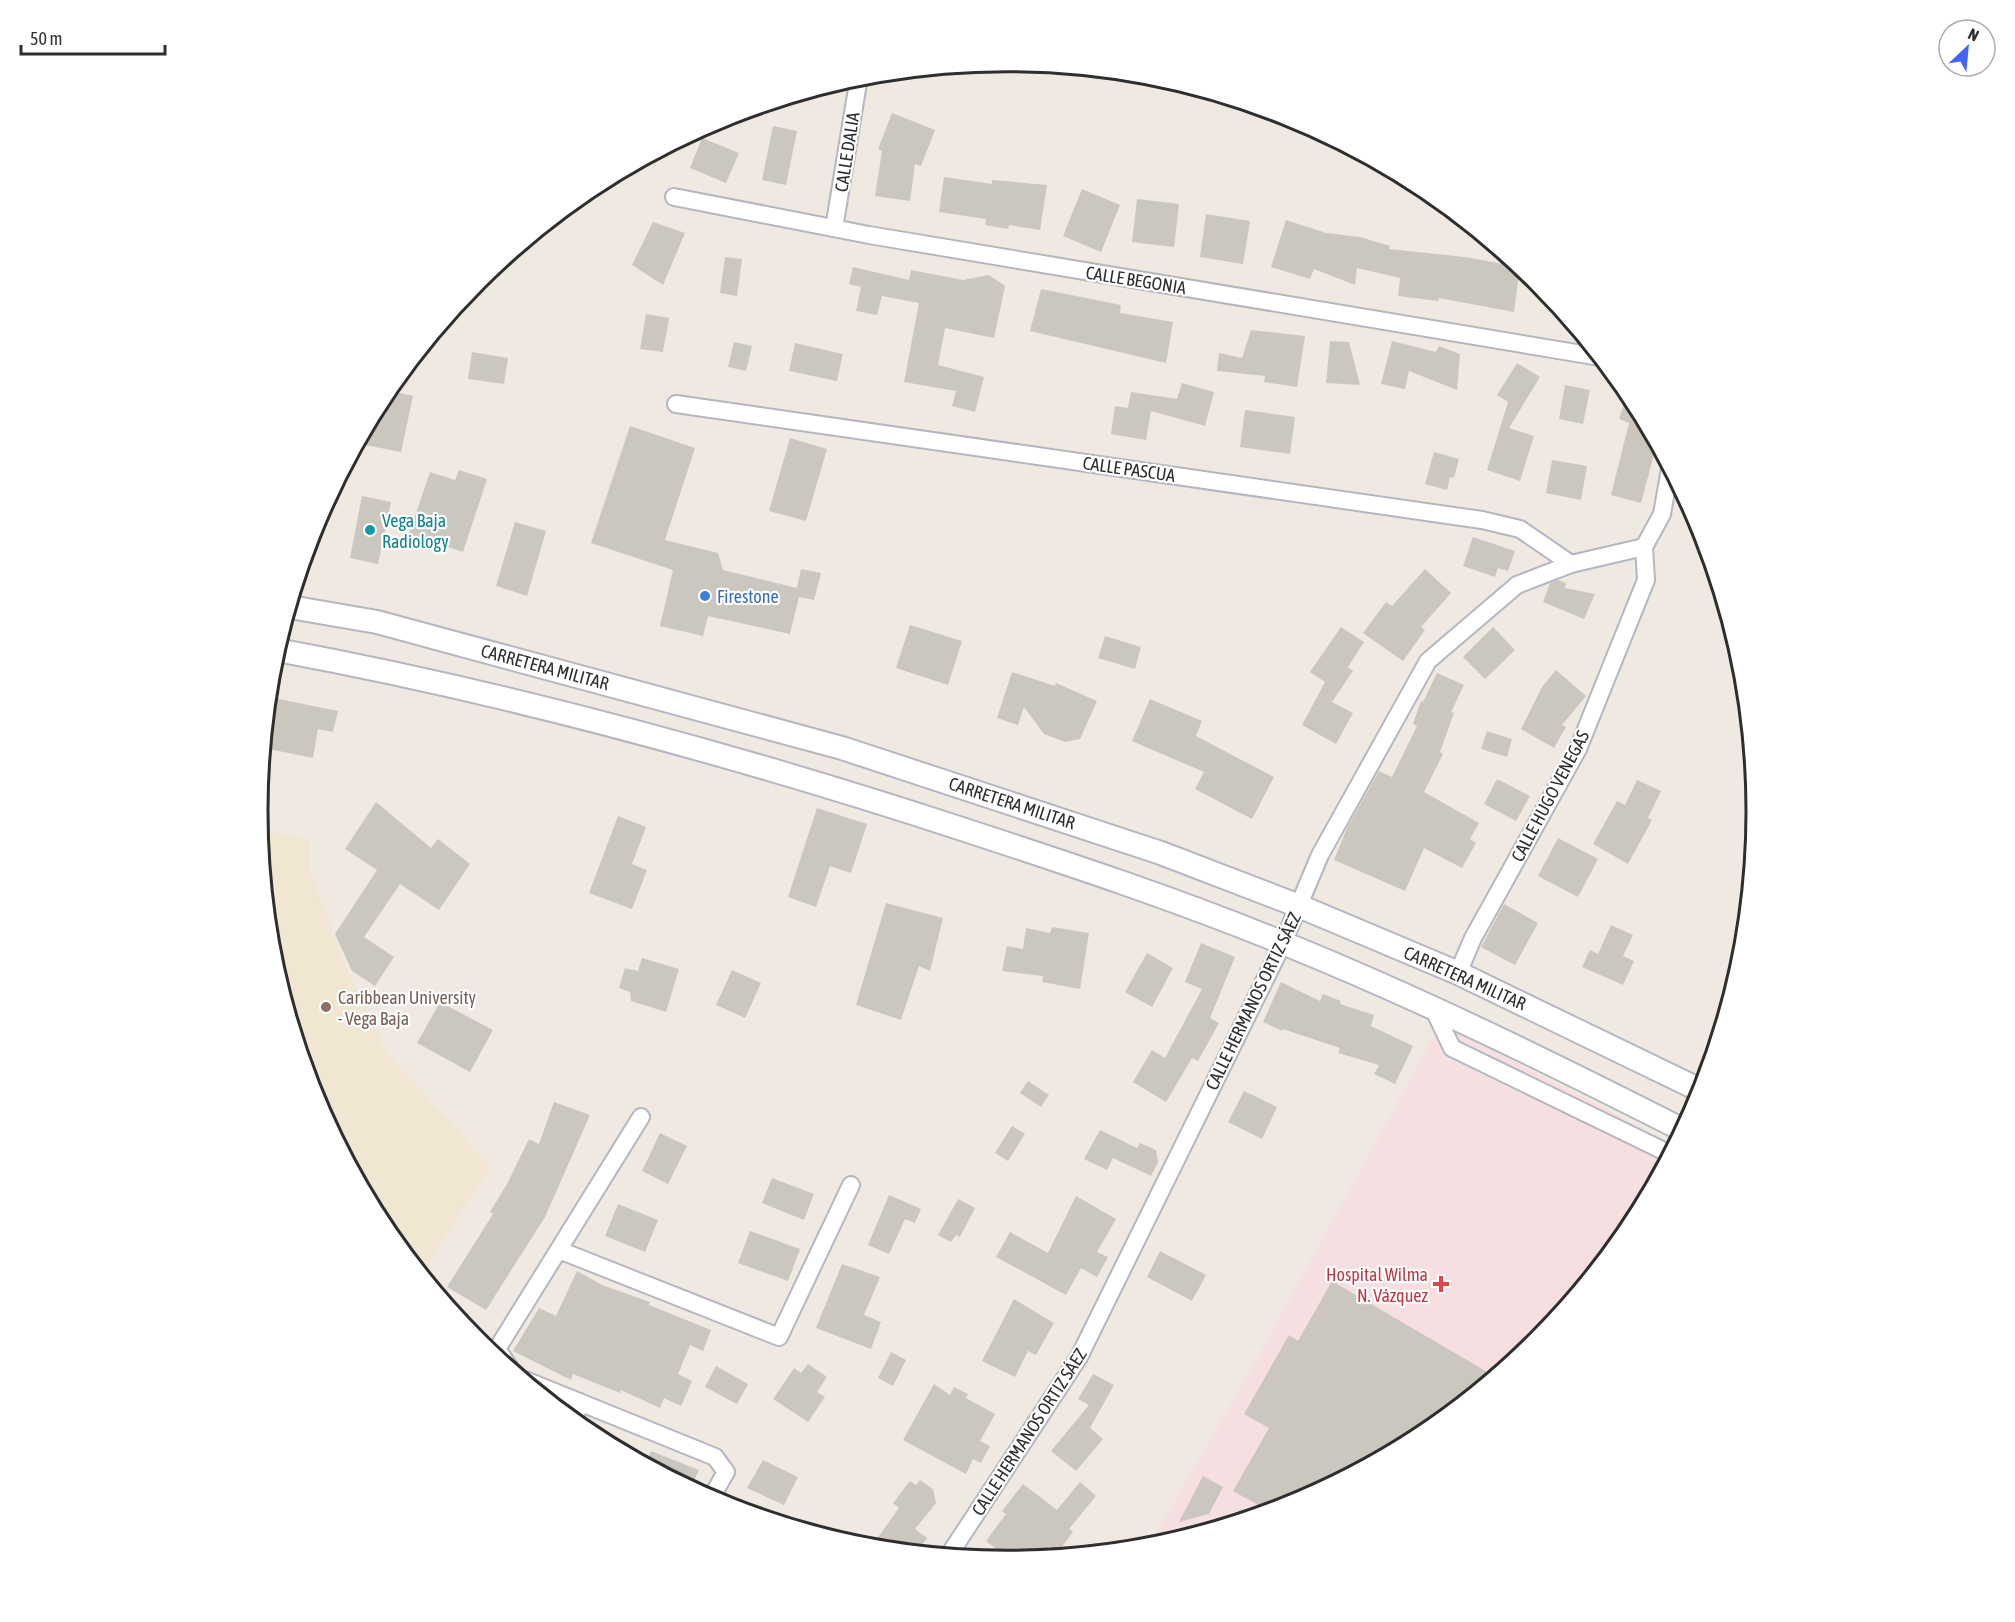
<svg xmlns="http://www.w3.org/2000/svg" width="2015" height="1622" font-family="'Asap Condensed',sans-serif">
  <rect width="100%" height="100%" fill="#efe9e1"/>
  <polygon fill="#f0e6d1" points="260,828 310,841 310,869 343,962 386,1052 490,1167 422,1273 384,1227 315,1098 272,957"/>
  <polygon fill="#f5dfe0" points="1441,1024 1675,1145 1630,1228 1537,1341 1424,1434 1294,1504 1148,1547 1244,1382"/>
  <g fill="#cbc7bf">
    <polygon points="892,113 935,130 921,166 915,164 910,201 875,196 882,151 878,149"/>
    <polygon points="773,126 797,131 786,185 762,180"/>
    <polygon points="702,138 739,153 726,183 690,168"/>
    <polygon points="944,177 992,184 992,180 1047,185 1040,230 1009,225 1008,229 985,225 986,219 939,212"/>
    <polygon points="1082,189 1120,205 1101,252 1063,236"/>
    <polygon points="1137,199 1179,204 1174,247 1132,242"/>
    <polygon points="1206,214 1250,221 1243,264 1200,257"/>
    <polygon points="1286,220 1326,233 1360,237 1390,246 1389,249 1465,257 1520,267 1514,312 1439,298 1438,301 1398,296 1400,278 1357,268 1355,285 1314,269 1310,279 1271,267"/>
    <polygon points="653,222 685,233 663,285 632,265"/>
    <polygon points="725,257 742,259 737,296 720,293"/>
    <polygon points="853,267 909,280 911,270 963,280 989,275 1005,286 994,338 945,328 938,365 984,377 975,412 952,406 956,391 904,382 919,303 882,296 877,315 856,311 861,287 849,284"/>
    <polygon points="1041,289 1121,305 1120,313 1173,322 1166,363 1030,331"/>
    <polygon points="646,314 669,318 663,352 640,349"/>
    <polygon points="1251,330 1305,336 1297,387 1264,382 1265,376 1217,371 1219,353 1242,358"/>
    <polygon points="1330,341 1349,342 1360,385 1326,383"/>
    <polygon points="1392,341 1436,352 1439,346 1460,354 1457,390 1409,371 1405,389 1381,384"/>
    <polygon points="734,342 752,346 746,371 728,367"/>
    <polygon points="795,343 843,354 837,381 789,371"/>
    <polygon points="472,352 508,358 504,384 468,379"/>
    <polygon points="1517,363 1540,377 1509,428 1534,436 1520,481 1487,470 1508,402 1497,395"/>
    <polygon points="1182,383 1214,392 1205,426 1151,411 1146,440 1111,434 1115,406 1128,408 1131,392 1177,399"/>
    <polygon points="1565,385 1590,390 1583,424 1559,419"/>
    <polygon points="388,390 413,396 401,452 365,445 370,422"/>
    <polygon points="1628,392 1657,443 1641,503 1611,495 1629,423 1619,419"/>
    <polygon points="1245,410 1295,417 1290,454 1240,447"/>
    <polygon points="630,426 695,448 665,540 718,553 723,570 797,588 801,569 821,573 814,600 799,597 790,634 708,616 703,636 660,626 673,570 591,543"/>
    <polygon points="790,438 827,449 806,521 769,511"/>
    <polygon points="1434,452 1459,459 1454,478 1450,477 1447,490 1425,484"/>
    <polygon points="1552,460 1587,466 1581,500 1546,493"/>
    <polygon points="459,470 487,479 463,552 409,534 430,472 455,480"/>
    <polygon points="362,496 391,502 378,564 350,558"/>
    <polygon points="515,522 546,531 527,596 496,586"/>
    <polygon points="1473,537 1515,551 1508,571 1498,568 1495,577 1463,566"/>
    <polygon points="1425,569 1451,593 1421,627 1425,630 1403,661 1363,633 1386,602 1392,606"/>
    <polygon points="1558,580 1566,583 1565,588 1595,594 1584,619 1543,602 1550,583"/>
    <polygon points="910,625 962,641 948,685 896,668"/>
    <polygon points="1341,627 1364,642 1348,667 1353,671 1332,702 1353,713 1336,744 1302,725 1325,682 1310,672"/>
    <polygon points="1493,627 1515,650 1485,679 1463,657"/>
    <polygon points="1105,636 1141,647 1135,669 1098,658"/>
    <polygon points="1556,670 1586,696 1562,725 1566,727 1554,748 1521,729 1542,687"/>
    <polygon points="1012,672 1055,686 1056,683 1097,701 1080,739 1065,742 1044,734 1024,707 1018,725 997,718"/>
    <polygon points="1437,673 1464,685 1451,712 1454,713 1440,752 1443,754 1424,792 1479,823 1470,839 1476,843 1462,868 1424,848 1405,891 1334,860 1347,828 1379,771 1392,777 1417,726 1413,724 1421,701 1423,702"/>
    <polygon points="269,697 338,711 333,732 318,729 313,758 264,748"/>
    <polygon points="1150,699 1202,721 1196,736 1274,777 1252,819 1195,789 1204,772 1132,741"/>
    <polygon points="1487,731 1512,739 1507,757 1481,749"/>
    <polygon points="1497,779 1530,796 1516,821 1484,804"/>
    <polygon points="1637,780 1661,791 1648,818 1652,820 1628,864 1593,844 1617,801 1625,805"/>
    <polygon points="376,802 431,848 438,839 470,864 439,910 400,884 364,937 394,957 375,986 352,971 335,934 377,870 345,849"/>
    <polygon points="817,808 867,824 851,873 830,866 816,907 788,897"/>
    <polygon points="618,816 646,827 632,864 647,870 632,909 589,893"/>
    <polygon points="1558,838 1598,859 1578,897 1538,876"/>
    <polygon points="886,903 943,918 930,971 919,966 901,1020 856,1005"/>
    <polygon points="1504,904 1538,923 1515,965 1481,947"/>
    <polygon points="1611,925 1633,935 1623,956 1634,961 1623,985 1582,967 1590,950 1598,954"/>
    <polygon points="1052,927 1089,933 1080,989 1042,982 1043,976 1002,971 1007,946 1023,949 1026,928 1050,933"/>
    <polygon points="1201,943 1235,957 1210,1018 1219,1023 1198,1061 1192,1058 1166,1102 1133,1082 1152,1050 1165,1058 1202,989 1185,982"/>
    <polygon points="1147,953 1173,968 1152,1007 1125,992"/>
    <polygon points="642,958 679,969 666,1012 631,1001 630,992 619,988 625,968 638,971"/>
    <polygon points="732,970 761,983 745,1018 716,1005"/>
    <polygon points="1281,982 1320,1001 1323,994 1341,1001 1340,1004 1374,1015 1371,1026 1413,1046 1395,1084 1374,1074 1379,1065 1338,1053 1340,1048 1283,1029 1282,1031 1263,1022"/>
    <polygon points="440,1002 493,1030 470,1072 417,1043"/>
    <polygon points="1028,1081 1049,1095 1041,1107 1020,1093"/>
    <polygon points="1244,1091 1277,1107 1262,1139 1228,1122"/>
    <polygon points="554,1102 590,1115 545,1217 486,1310 447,1287 493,1214 490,1212 507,1184 529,1139 539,1144"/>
    <polygon points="1012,1126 1025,1134 1008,1161 995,1153"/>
    <polygon points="1100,1130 1137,1148 1140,1143 1156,1150 1158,1162 1151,1176 1113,1158 1107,1170 1084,1159"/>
    <polygon points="660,1133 687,1146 668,1184 642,1171"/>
    <polygon points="772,1178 814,1194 804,1220 762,1203"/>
    <polygon points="889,1195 921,1209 915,1223 905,1219 889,1254 868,1245"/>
    <polygon points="1076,1196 1116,1219 1097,1252 1108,1257 1097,1277 1081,1268 1066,1295 996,1257 1010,1232 1048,1253"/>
    <polygon points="958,1199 975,1208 960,1237 956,1235 951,1242 938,1235"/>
    <polygon points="618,1204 658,1220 645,1252 605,1236"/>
    <polygon points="750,1231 800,1249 788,1281 738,1263"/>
    <polygon points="1160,1251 1206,1275 1192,1301 1147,1277"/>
    <polygon points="842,1264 880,1277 864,1315 881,1322 871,1349 816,1328"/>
    <polygon points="577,1271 602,1285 650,1302 649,1305 711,1330 703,1351 690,1345 678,1374 692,1381 681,1406 664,1398 660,1408 621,1390 620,1393 573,1374 571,1380 513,1351 539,1308 556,1316"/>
    <polygon points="1332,1281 1494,1376 1424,1434 1294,1504 1269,1511 1233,1491 1269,1428 1244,1414 1289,1335 1298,1341"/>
    <polygon points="1014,1299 1054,1323 1036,1355 1028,1351 1015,1377 982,1361"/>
    <polygon points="891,1352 906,1360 893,1386 878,1378"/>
    <polygon points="808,1364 827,1377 817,1392 825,1397 808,1422 773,1399 794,1368 801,1373"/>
    <polygon points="716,1366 748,1384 737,1404 705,1387"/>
    <polygon points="1093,1374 1114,1385 1090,1428 1103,1439 1076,1471 1051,1451 1089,1405 1078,1399"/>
    <polygon points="934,1384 950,1395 954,1387 968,1394 966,1398 995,1414 980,1441 990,1446 981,1463 973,1459 966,1474 903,1440"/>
    <polygon points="651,1451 699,1470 691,1487 646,1464"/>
    <polygon points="763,1460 798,1477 784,1505 747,1488"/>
    <polygon points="1203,1476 1223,1487 1209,1514 1179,1522"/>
    <polygon points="920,1480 933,1489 936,1503 915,1529 927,1538 917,1552 871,1547 899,1508 893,1503 910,1481 916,1485"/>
    <polygon points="1080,1482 1096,1496 1069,1529 1073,1532 1058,1552 1049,1546 1041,1557 1011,1560 986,1541 1006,1514 1002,1511 1023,1484 1057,1510"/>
  </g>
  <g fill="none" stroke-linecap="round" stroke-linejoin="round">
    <g stroke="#b4b7c1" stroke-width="20">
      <g id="minor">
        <polyline points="674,197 869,235 1600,357"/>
        <polyline points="834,228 859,77"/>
        <polyline points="676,404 1482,520 1520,529 1571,564"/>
        <polyline points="1644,547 1662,514 1670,469"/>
        <polyline points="1458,973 1473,938 1578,749 1646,580 1644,547"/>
        <polyline points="1433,1008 1452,1048 1670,1154"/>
        <polyline points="559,1250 779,1337 851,1185"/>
        <polyline points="510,1368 497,1349 641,1117"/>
        <polyline points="525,1380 715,1457 726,1472 711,1498"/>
        <polyline points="574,1420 580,1402"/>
        <polyline points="949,1555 1079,1357 1283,943 1320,855 1428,661 1517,585 1571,564 1644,547"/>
      </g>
    </g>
    <g stroke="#b4b7c1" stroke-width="26">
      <g id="secondary">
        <polyline points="290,607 377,622 842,748 1161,853 1299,906 1458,973 1702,1091"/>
        <path d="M277,650C510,693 739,756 965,830C1072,865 1178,900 1283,943C1419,998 1551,1063 1683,1130"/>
      </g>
    </g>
    <use href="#minor" stroke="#fff" stroke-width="16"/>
    <use href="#secondary" stroke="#fff" stroke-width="22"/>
  </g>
  <circle fill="#0f9aa8" stroke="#fff" stroke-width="2" cx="370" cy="530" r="6"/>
  <circle fill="#3f7fe0" stroke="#fff" stroke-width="2" cx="705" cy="596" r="6"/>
  <circle fill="#8d6e63" stroke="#fff" stroke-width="2" cx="326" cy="1007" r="6"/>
  <path fill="#e0444e" stroke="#fff" stroke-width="2" d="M1438 1275h6v6h6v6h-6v6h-6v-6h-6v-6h6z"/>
  <g text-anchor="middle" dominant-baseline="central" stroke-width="4.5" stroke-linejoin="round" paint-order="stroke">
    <g font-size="18" fill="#2e2e2e" stroke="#fff">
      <text transform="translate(847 152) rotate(-81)">CALLE DALIA</text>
      <text transform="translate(1136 280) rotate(9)">CALLE BEGONIA</text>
      <text transform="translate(1129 469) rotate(8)">CALLE PASCUA</text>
      <text transform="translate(545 667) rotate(15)">CARRETERA MILITAR</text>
      <text transform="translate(1550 796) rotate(-62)">CALLE HUGO VENEGAS</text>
      <text transform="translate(1012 803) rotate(18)">CARRETERA MILITAR</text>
      <text transform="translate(1465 978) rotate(24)">CARRETERA MILITAR</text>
      <text transform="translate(1253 1001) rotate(-64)">CALLE HERMANOS ORTIZ SÁEZ</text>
      <text transform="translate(1029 1432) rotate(-57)">CALLE HERMANOS ORTIZ SÁEZ</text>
    </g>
    <g font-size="18" fill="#0d838f" stroke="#fff" text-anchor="start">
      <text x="382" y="520">Vega Baja<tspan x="382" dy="21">Radiology</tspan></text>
    </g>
    <g font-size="18" fill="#366cbe" stroke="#fff" text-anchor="start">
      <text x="717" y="596">Firestone</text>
    </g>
    <g font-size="18" fill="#785e54" stroke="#fff" text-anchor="start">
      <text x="338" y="997">Caribbean University<tspan x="338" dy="21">- Vega Baja</tspan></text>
    </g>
    <g font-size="18" fill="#be3a42" stroke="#fff" text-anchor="end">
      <text x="1428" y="1274">Hospital Wilma<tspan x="1428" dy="21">N. Vázquez</tspan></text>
    </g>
  </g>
  <path d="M0 0H2015V1622H0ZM268 811a739 739 0 1 1 1478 0a739 739 0 1 1-1478 0Z" fill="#fff" fill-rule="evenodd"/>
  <path fill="none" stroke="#2e2e2e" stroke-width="3" d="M268 811a739 739 0 1 1 1478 0a739 739 0 1 1-1478 0Z"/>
  <g transform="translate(1967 48) rotate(26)"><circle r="28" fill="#ffffff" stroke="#ababab" stroke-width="1.5"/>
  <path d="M0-4.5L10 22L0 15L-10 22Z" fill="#4264fb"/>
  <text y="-9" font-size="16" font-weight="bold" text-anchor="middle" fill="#2e2e2e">N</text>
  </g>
  <path d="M21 45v9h144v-9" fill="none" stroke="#2e2e2e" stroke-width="3"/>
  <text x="30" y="45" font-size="18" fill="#2e2e2e" stroke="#ffffff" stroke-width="4.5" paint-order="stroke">50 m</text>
</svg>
